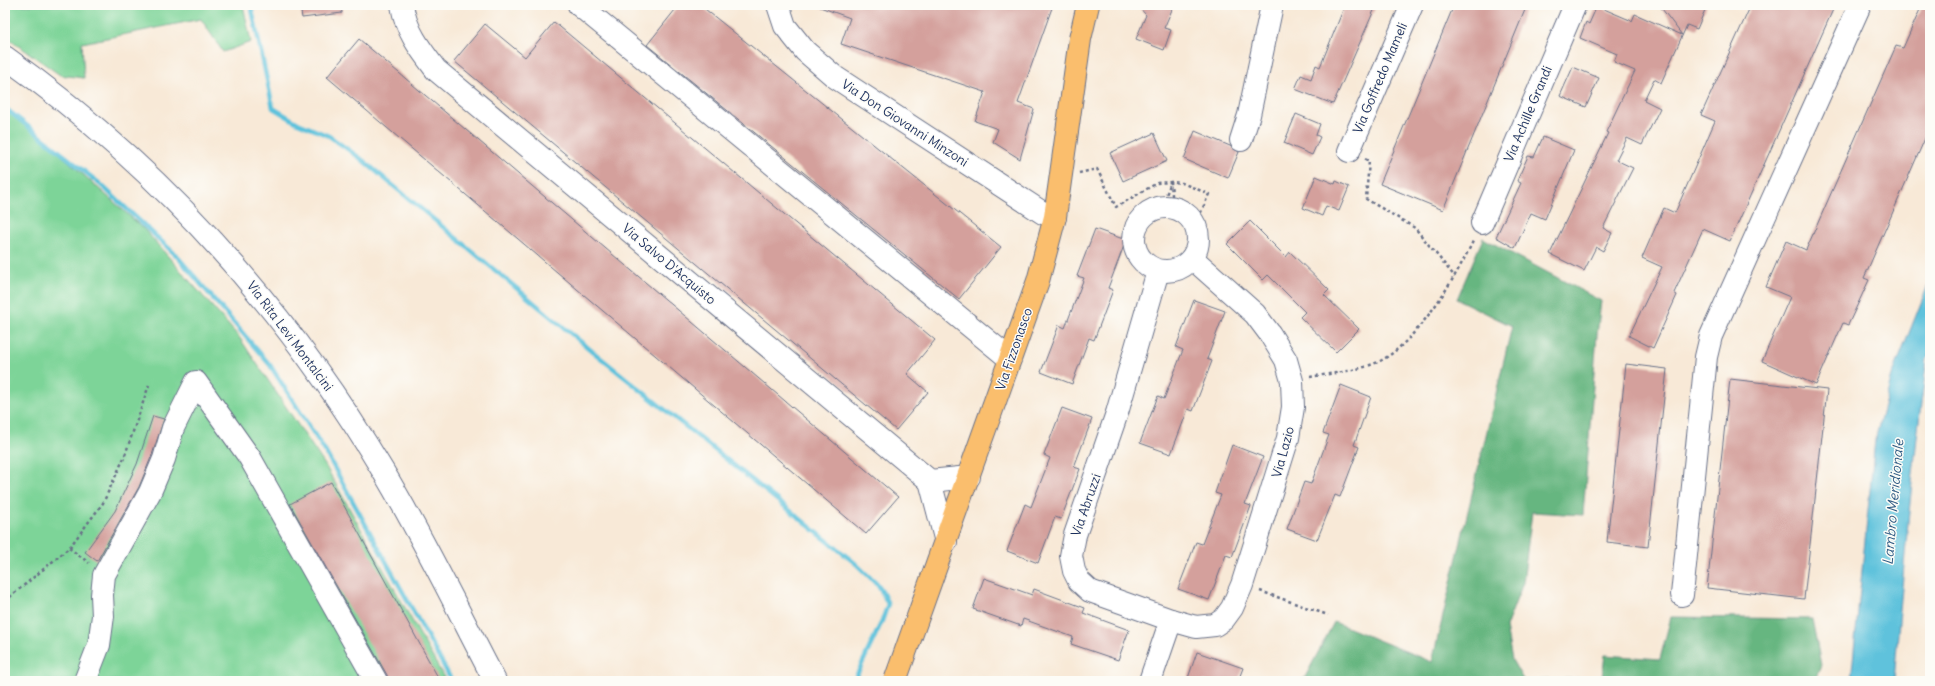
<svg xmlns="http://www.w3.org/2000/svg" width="1935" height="686" font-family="Delius,sans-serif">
  <rect width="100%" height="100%" fill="#fdfcf7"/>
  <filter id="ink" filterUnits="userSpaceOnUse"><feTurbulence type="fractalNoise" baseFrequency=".025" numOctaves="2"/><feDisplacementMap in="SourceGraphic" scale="8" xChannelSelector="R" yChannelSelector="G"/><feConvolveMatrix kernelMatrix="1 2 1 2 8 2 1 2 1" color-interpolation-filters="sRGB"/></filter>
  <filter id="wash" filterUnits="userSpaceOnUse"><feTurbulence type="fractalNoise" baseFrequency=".012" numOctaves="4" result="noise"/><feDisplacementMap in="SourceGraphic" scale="16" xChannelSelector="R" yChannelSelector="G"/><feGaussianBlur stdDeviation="0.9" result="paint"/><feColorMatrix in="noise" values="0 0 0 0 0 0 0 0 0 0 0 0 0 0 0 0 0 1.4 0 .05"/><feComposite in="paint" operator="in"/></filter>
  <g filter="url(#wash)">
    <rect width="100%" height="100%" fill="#f8e9d7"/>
    <g fill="#7dd498" stroke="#4c827b">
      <polygon points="5,5 243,5 251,42 223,52 201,19 82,43 84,78 60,75 5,36"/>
      <polygon points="5,110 29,126 144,229 239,337 325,465 446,681 5,681"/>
    </g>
    <polygon fill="#66b680" stroke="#40726f" points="1483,238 1601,301 1597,335 1583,515 1532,512 1523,583 1506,627 1512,660 1524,681 1602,677 1605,655 1660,659 1671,617 1812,619 1821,665 1814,681 1303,681 1334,622 1432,662 1512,326 1457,299"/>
    <path fill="#5ec2dc" stroke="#3c789d" d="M1930,280V353L1927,359C1912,466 1903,574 1894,681H1851L1875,440L1892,376Z"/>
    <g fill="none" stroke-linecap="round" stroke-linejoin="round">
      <g stroke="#5ec2dc" stroke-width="4.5">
        <polyline points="251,5 273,108 298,123 329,136 360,158 592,351 855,563 879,586 888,604 882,621 854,681"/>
        <polyline points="5,108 99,183 176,255 270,365 325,451 452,681"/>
      </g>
    </g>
    <g id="blocks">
      <g fill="#d4a09c">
        <polygon points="300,5 341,5 342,13 302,18"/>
        <polygon points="679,5 700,5 1001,247 959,299 647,45"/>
        <polygon points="820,5 1053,5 1018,103 1034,109 1020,159 993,142 998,129 975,121 985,92 841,44 850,18 820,7"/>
        <polygon points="1137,5 1174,5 1164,28 1171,30 1164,50 1136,39 1146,15"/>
        <polygon points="1345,5 1368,5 1375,8 1333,104 1295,89 1301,75 1311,79 1316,65 1320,67"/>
        <polygon points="1454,5 1527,5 1443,210 1380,184"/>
        <polygon points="1659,5 1707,5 1697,29 1687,25 1661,83 1654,79 1644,100 1660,108 1642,145 1627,138 1616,160 1633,168 1603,228 1612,233 1603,251 1596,247 1584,271 1550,254 1608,133 1606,132 1635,71 1614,62 1617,54 1580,38 1586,22 1589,24 1597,6 1632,21 1635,14 1682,35"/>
        <polygon points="1751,5 1835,5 1730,241 1703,229 1674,293 1677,295 1653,348 1629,336 1662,267 1642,258 1664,208 1675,213 1715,121 1701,115"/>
        <polygon points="1922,5 1930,5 1930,127 1864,278 1869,280 1848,325 1843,323 1816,385 1762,361 1790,297 1766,287 1786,241 1806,250 1896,46 1903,48"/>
        <polygon points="554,22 935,340 907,374 928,392 896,430 454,61 485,24 525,57"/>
        <polygon points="359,39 898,497 866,534 327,77"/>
        <polygon points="1573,67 1599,78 1586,107 1560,96"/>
        <polygon points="1296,114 1320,124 1316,135 1320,137 1312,155 1284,143"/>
        <polygon points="1195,131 1230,146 1239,152 1228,178 1184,159"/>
        <polygon points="1154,133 1167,161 1123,181 1110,153"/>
        <polygon points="1543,137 1574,150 1545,219 1531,213 1515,248 1496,237 1521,183 1517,181 1528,156 1534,157"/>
        <polygon points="1316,176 1335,184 1336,181 1349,187 1339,211 1326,206 1322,216 1303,208"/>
        <polygon points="1250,221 1286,257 1290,252 1329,290 1324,295 1359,329 1336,352 1300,317 1305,312 1268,275 1263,280 1227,244"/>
        <polygon points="1095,229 1126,240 1108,288 1113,290 1094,340 1089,338 1072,384 1041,372 1059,325 1065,328 1084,278 1077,276"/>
        <polygon points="1194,300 1225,311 1207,359 1212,361 1193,411 1188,409 1171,454 1140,443 1158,396 1164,399 1183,350 1176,347"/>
        <polygon points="1626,364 1667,369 1648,547 1607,542"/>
        <polygon points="1730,379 1827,390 1804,599 1707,588"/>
        <polygon points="1341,385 1371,397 1354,445 1359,447 1340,497 1335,495 1317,540 1287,529 1304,482 1311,484 1329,435 1323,433"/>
        <polygon points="1062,408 1092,419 1074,467 1080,469 1061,519 1055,517 1038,563 1007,551 1025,504 1031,507 1050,458 1044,455"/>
        <polygon points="153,416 164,419 152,455 139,487 97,561 85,552 115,511 137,464"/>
        <polygon points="1232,445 1263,457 1245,504 1251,506 1232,557 1226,555 1209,600 1178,589 1196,542 1202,544 1221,495 1215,493"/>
        <polygon points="331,482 440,681 388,681 387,675 290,504"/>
        <polygon points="984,578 1032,595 1034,589 1085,608 1083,613 1129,630 1118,660 1071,644 1073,637 1023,619 1021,626 973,609"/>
        <polygon points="1197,652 1243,668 1238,681 1187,681"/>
      </g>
    </g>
  </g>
  <g filter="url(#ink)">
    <use href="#blocks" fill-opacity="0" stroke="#687088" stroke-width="1"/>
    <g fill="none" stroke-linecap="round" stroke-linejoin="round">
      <g stroke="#687088" stroke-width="24">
        <g id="minor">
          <path d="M402,5C406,31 420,49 436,70L930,481L969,477"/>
          <polyline points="579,5 1010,359"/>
          <polyline points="778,5 785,26 805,51 835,77 1043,213 1055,217"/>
          <path d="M5,57C161,168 285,307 383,471C424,539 458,611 495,681"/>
          <polyline points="1241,140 1249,115 1272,5"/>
          <polyline points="1349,151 1412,5"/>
          <circle cx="1166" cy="239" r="32"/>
          <polyline points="1482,223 1575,5"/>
          <polyline points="1158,271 1117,413 1075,535 1071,556 1074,571 1079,581 1090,591 1171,620 1196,627 1215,625 1224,619 1232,608 1242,585 1288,438 1293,407 1292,381 1286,360 1270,334 1255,314 1192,258"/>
          <polyline points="930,481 946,542"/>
          <polyline points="1682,595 1706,357 1711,336 1860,5"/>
          <polyline points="85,681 99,645 103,616 102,595 104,575 150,492 164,459 173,428 196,382 250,458 376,681"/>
          <polyline points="1150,681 1171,620"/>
        </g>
      </g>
      <g stroke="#687088" stroke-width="24">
        <polyline id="major" points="895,681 1038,281 1055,217 1080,39 1088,5"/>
      </g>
      <g stroke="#687088" stroke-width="2.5" stroke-dasharray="3 3" stroke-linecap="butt">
        <polyline points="1365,159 1369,161 1366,199 1415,228 1455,277"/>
        <polyline points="1079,173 1097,169 1116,207 1157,183 1171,182 1161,208"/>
        <polyline points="1173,208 1171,182 1182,183 1209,194 1198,219 1193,223"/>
        <path d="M1310,377C1333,373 1361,371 1382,360C1418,340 1457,276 1474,239"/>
        <polyline points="69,548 89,563"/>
        <polyline points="1260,591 1328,615"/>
        <polyline points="5,601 69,548 103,503 124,458 149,385"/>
      </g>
      <use href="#minor" stroke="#fff" stroke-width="22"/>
      <use href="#major" stroke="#fabe6d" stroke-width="22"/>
    </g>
  </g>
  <g text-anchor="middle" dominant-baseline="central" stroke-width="3" stroke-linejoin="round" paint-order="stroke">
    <g font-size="13" fill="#1b2f5e" stroke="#fdfcf7">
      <text transform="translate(1380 78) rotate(-67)">Via Goffredo Mameli</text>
      <text transform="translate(1528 114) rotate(-67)">Via Achille Grandi</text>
      <text transform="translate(905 123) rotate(33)">Via Don Giovanni Minzoni</text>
      <text transform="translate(669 264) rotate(40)">Via Salvo D'Acquisto</text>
      <text transform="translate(290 336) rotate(53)">Via Rita Levi Montalcini</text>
      <text transform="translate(1014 349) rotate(-71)">Via Fizzonasco</text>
      <text transform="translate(1283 452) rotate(-75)">Via Lazio</text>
      <text transform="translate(1086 505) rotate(-71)">Via Abruzzi</text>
    </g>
    <g font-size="14" font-style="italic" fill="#2f5b84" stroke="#fdfcf7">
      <text transform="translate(1893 502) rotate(-85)">Lambro Meridionale</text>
    </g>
  </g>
  <rect width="1935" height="686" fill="none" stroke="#fdfcf7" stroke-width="20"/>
</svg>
